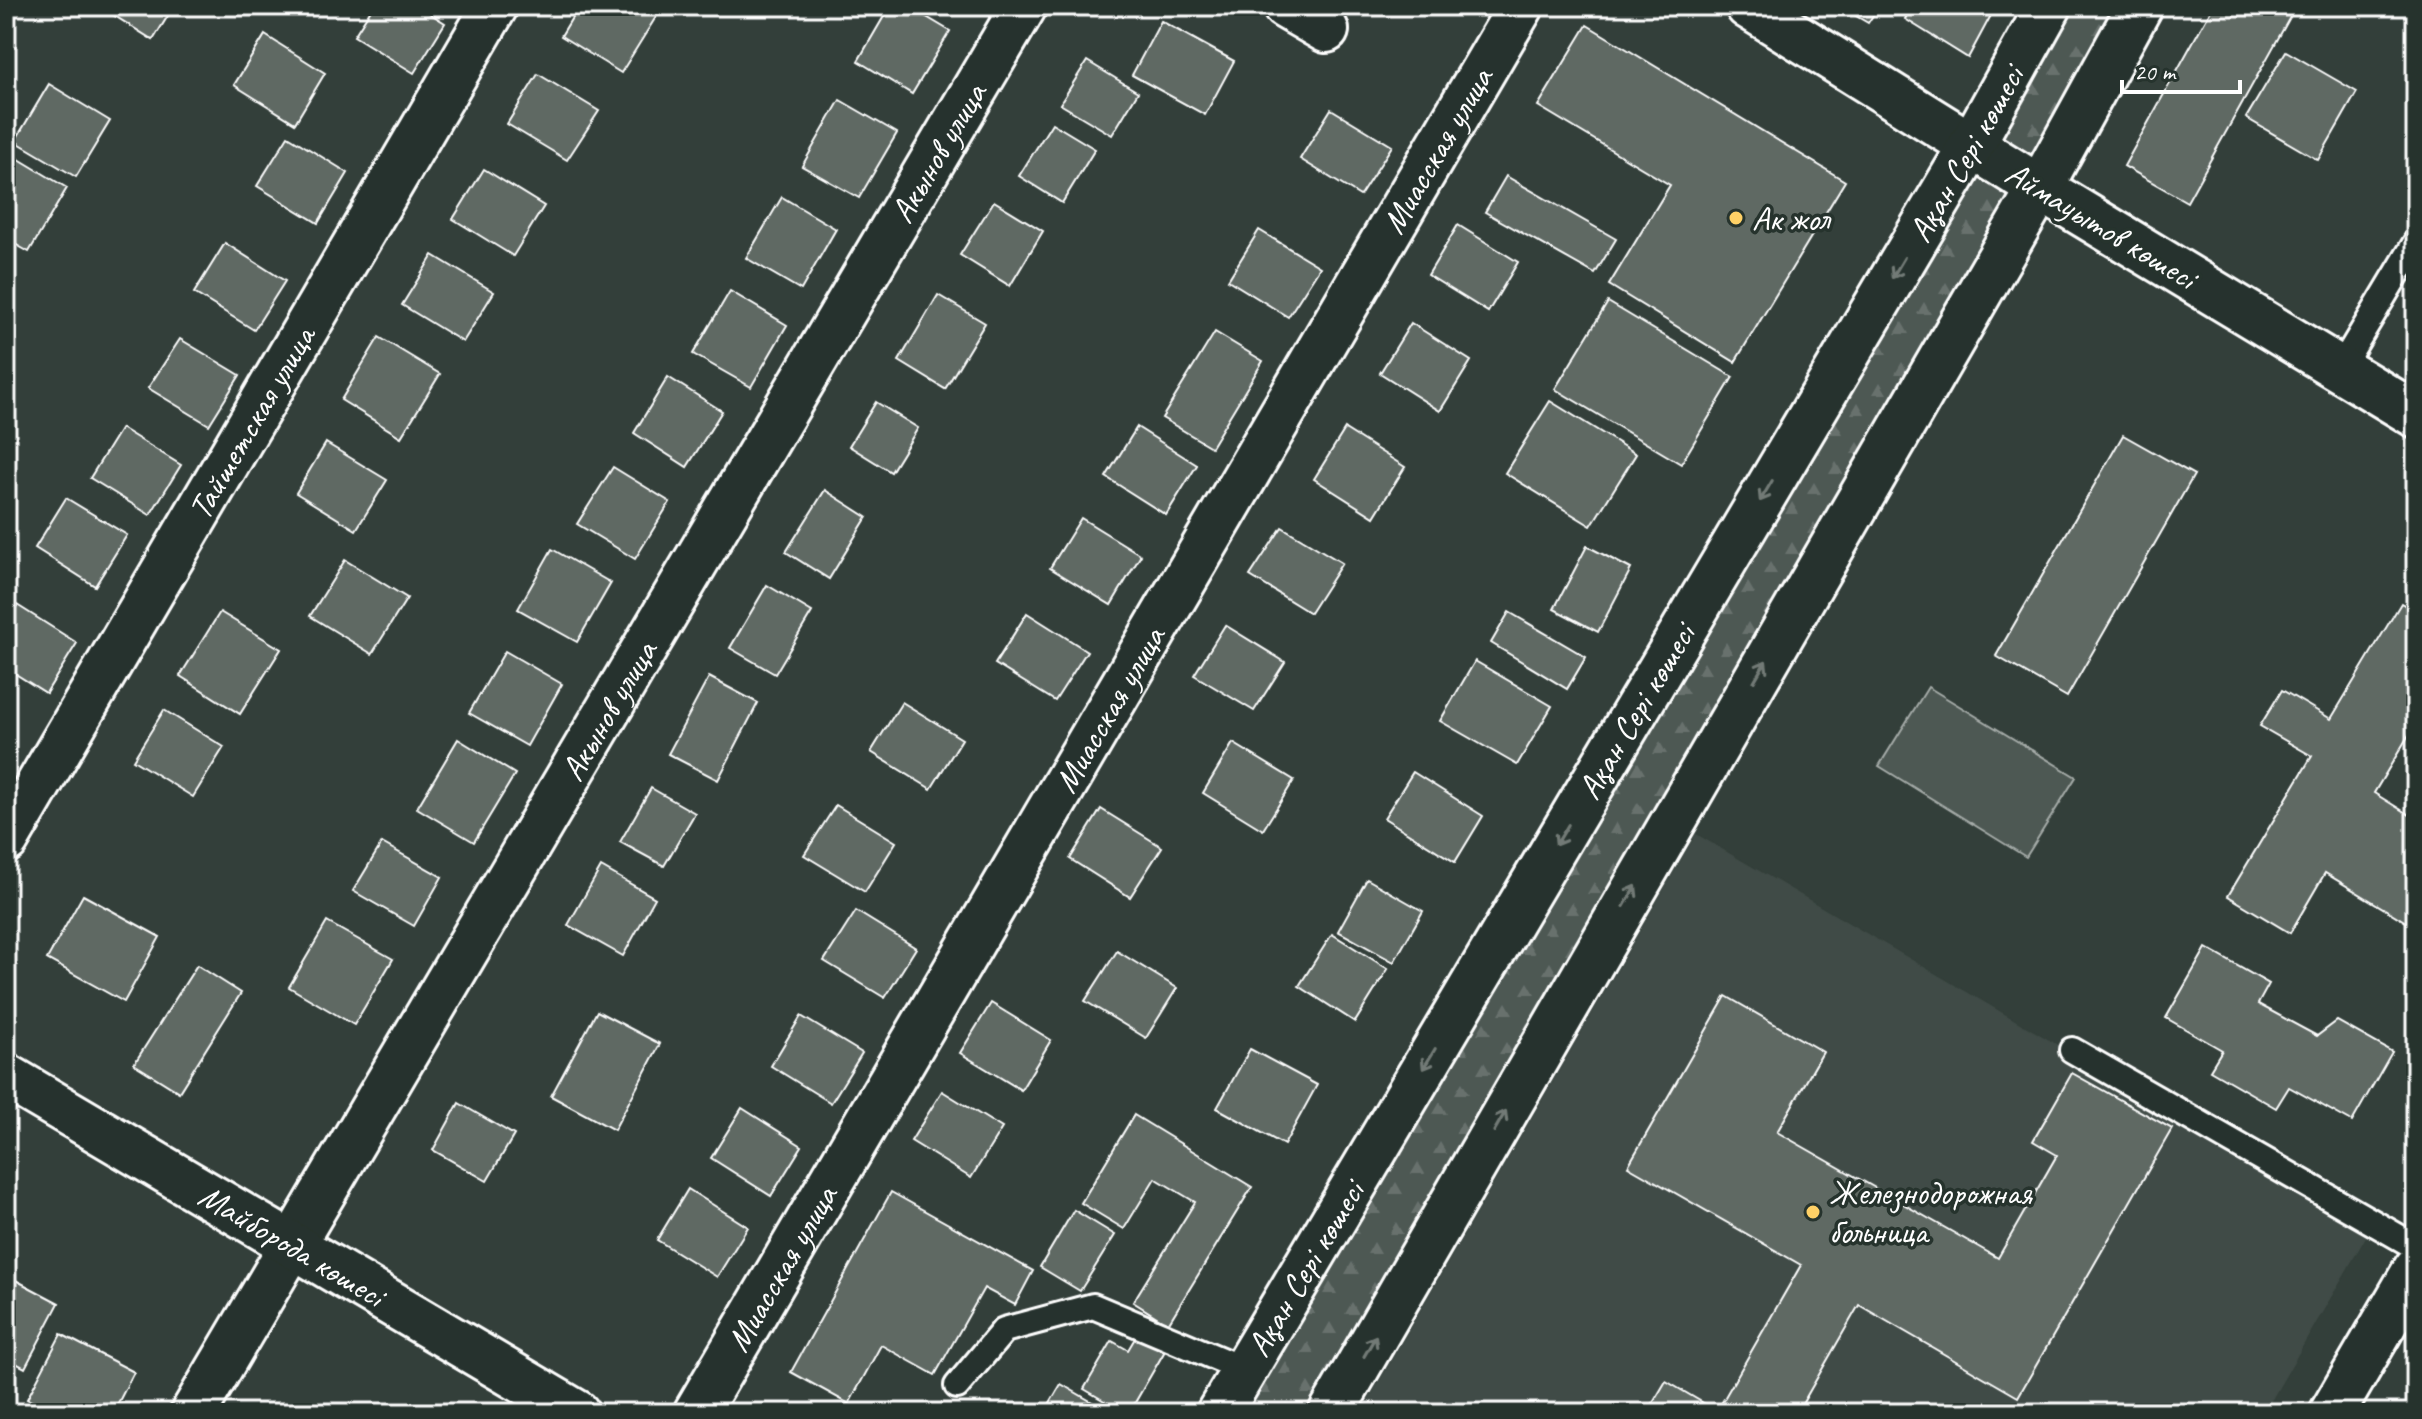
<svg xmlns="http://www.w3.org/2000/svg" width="2422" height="1419" font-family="Caveat,sans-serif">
  <defs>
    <pattern id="forest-firs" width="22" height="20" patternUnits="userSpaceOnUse" patternTransform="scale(2)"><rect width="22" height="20" fill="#4d5853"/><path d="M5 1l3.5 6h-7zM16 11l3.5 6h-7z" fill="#68716d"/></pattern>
  </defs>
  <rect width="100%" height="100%" fill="#333f3a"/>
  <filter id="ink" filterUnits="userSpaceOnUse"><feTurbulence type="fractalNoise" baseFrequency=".0125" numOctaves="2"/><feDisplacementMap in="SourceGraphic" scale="16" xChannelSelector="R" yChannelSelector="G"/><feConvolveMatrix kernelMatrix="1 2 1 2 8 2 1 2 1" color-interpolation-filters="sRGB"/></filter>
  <g filter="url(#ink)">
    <polygon fill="#404c47" points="1696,834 2371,1228 2264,1413 1361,1413"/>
    <g fill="url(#forest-firs)" stroke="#a6aca9" stroke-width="2">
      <polygon points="2069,6 2122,6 2035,163 1996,134"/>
      <polygon points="1974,171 2015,200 1306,1413 1234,1413"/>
    </g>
    <polygon fill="#4d5853" stroke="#a6aca9" stroke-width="2" points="1928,687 2076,777 2026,857 1879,766"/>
    <g fill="#5f6964" stroke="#fff" stroke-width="2">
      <polygon points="99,6 174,6 153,40"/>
      <polygon points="373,6 418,6 445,23 414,73 354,36"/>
      <polygon points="579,6 655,6 661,9 621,73 561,36"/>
      <polygon points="890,6 908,6 950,31 912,94 858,61"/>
      <polygon points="1839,6 1879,6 1868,23"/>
      <polygon points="1912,6 1996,6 1968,58 1905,19"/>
      <polygon points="2213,6 2286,6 2294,10 2187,202 2124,166"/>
      <polygon points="1161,21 1234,61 1205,115 1132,75"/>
      <polygon points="1587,25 1845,181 1735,362 1609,285 1670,185 1538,106"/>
      <polygon points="265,35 325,73 295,123 234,85"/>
      <polygon points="2286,51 2357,92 2318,160 2246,118"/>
      <polygon points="1087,61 1138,92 1112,135 1060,104"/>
      <polygon points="538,74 599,111 567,160 507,124"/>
      <polygon points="49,84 110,121 76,177 15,141"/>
      <polygon points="840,100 897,133 859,198 802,166"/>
      <polygon points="1331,109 1392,146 1360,196 1300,159"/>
      <polygon points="1052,123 1095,149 1062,203 1019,176"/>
      <polygon points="288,136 348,173 318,223 257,186"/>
      <polygon points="9,153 67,188 29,252 6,239 6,158"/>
      <polygon points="484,169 544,206 513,256 453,219"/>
      <polygon points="1506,176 1616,239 1595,274 1485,212"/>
      <polygon points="782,197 836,229 801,290 746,258"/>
      <polygon points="994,201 1043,231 1010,286 960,255"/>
      <polygon points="1458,225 1518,262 1488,312 1428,275"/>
      <polygon points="1259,230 1320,267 1288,317 1228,280"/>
      <polygon points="225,243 285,281 254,330 194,293"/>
      <polygon points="433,255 494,292 463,342 402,305"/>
      <polygon points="730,291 787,325 751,387 693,354"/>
      <polygon points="938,295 985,323 945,389 899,361"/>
      <polygon points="1608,302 1733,377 1681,464 1555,389"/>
      <polygon points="1411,323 1471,361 1440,411 1380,373"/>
      <polygon points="1215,332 1263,361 1211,447 1162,418"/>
      <polygon points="379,337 440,374 401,437 341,400"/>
      <polygon points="180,339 240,375 209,425 148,388"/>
      <polygon points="668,377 722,411 687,467 634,433"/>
      <polygon points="1550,401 1636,454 1591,526 1505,473"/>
      <polygon points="876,402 918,428 891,472 849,446"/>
      <polygon points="1137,427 1197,465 1166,515 1106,477"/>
      <polygon points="121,428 181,465 150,515 90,478"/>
      <polygon points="1345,429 1405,467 1374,517 1314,479"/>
      <polygon points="2123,435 2194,475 2067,697 1996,656"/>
      <polygon points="326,443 387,480 356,530 296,493"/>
      <polygon points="613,467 670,502 635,559 577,524"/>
      <polygon points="825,490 867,517 829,579 786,552"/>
      <polygon points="66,498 127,535 95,586 35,548"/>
      <polygon points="1081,518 1141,555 1111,605 1050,568"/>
      <polygon points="1282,527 1342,563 1310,613 1250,576"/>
      <polygon points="1587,546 1631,569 1598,632 1554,609"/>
      <polygon points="552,549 611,583 577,642 518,609"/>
      <polygon points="345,560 407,598 372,654 310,616"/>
      <polygon points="767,585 812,612 775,674 730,648"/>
      <polygon points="2401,603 2416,612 2416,723 2374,793 2416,819 2416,928 2325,873 2290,933 2228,896 2312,756 2260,726 2282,690 2331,719"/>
      <polygon points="17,605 77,643 46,693 6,668 6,622"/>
      <polygon points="220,612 281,649 240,714 180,676"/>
      <polygon points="1509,612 1586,657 1567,689 1491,643"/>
      <polygon points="1027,613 1087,651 1055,701 995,664"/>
      <polygon points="1225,625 1285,662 1254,711 1194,675"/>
      <polygon points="505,651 562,684 527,746 469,713"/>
      <polygon points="1475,661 1552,706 1517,765 1440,721"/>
      <polygon points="709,677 758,703 718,780 668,754"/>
      <polygon points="902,702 962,739 931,789 871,752"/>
      <polygon points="164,710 224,747 193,797 133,760"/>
      <polygon points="458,739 515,774 474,842 417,808"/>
      <polygon points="1233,743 1294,780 1263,830 1203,793"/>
      <polygon points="1413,772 1483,816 1455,862 1384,818"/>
      <polygon points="651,788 695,813 664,866 620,842"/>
      <polygon points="836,805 896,842 865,892 804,855"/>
      <polygon points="1101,809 1162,847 1130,897 1070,859"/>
      <polygon points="382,843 442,877 414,926 353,891"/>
      <polygon points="601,867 655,898 623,956 568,925"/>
      <polygon points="1367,879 1423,911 1394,962 1338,931"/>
      <polygon points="83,895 160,937 124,1002 47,959"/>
      <polygon points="856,911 916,948 885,998 824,961"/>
      <polygon points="327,922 393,959 354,1025 289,987"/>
      <polygon points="1332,934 1388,969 1355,1022 1299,986"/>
      <polygon points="2206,948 2269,984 2258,1004 2317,1036 2337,1021 2392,1052 2352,1122 2289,1087 2276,1108 2210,1070 2222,1050 2166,1018"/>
      <polygon points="1117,951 1177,988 1146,1038 1085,1001"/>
      <polygon points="197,965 241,993 179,1092 134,1064"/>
      <polygon points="1726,996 1823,1052 1777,1132 1998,1258 2057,1155 2033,1141 2072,1073 2172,1129 2018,1397 1859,1305 1797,1413 1647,1413 1666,1381 1717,1411 1801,1265 1628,1166"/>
      <polygon points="991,1003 1051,1040 1021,1090 960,1053"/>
      <polygon points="597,1011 660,1044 614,1130 551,1096"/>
      <polygon points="801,1016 862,1053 831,1103 771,1066"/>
      <polygon points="1250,1049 1317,1085 1284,1145 1217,1108"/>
      <polygon points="942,1091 1002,1128 971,1178 911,1141"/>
      <polygon points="459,1103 514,1135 487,1181 433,1150"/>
      <polygon points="742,1108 802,1146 771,1196 711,1158"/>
      <polygon points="1134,1115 1252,1187 1168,1324 1133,1302 1195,1202 1155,1178 1124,1229 1081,1203"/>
      <polygon points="688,1189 748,1227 717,1277 657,1240"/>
      <polygon points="891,1192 1033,1271 1015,1305 984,1288 935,1375 881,1345 849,1404 791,1372"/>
      <polygon points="1074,1210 1115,1235 1080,1291 1040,1267"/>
      <polygon points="6,1275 59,1303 25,1368 6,1358"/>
      <polygon points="1138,1333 1166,1349 1129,1413 1125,1413 1084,1389 1112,1341 1128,1350"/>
      <polygon points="61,1334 134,1372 113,1413 54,1413 27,1399"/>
      <polygon points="1061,1384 1111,1413 1044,1413"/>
    </g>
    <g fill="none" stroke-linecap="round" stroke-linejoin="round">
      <g stroke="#fff" stroke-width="30">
        <g id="service">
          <polyline points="2340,369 2416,242"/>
          <polyline points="2072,1050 2416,1247"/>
          <polyline points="957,1386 1004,1330 1093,1306 1245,1370"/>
        </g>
      </g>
      <g stroke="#fff" stroke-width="50">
        <g id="minor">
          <polyline points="1285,6 1326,30"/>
          <polyline points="2040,188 2416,415"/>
          <path id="s1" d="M6,840L495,6"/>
          <path id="s2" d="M193,1413L1024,6"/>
          <path id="s3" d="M696,1413L1521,6"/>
          <polyline points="2332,1413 2416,1269"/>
        </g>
      </g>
      <g stroke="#fff" stroke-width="50">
        <g id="tertiary">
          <polyline points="1748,6 2040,188"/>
          <path id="s4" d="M6,1076L577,1413"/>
          <path id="s5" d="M1219,1413L1971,146L2049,6"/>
          <polyline points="1331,1413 2040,188 2140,6"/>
        </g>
      </g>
      <use href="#service" stroke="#26332d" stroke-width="24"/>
      <use href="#minor" stroke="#26332d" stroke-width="44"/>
      <use href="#tertiary" stroke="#26332d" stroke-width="44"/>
    </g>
    <defs><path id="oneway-shaft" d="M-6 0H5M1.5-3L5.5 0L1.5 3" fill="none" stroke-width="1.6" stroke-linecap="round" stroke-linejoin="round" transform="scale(2)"/></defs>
    <g stroke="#727a76">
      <use href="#oneway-shaft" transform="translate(1898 268) rotate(121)"/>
      <use href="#oneway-shaft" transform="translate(1766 491) rotate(121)"/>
      <use href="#oneway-shaft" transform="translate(1760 671) rotate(-60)"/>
      <use href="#oneway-shaft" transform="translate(1562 835) rotate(121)"/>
      <use href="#oneway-shaft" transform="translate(1630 896) rotate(-60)"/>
      <use href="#oneway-shaft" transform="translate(1429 1059) rotate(121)"/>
      <use href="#oneway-shaft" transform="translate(1500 1121) rotate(-60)"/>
      <use href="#oneway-shaft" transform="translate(1370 1346) rotate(-60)"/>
    </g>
  </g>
  <g fill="#ffd166" stroke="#26332d" stroke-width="3">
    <circle cx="1736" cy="218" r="8"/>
    <circle cx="1813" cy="1212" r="8"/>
  </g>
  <g text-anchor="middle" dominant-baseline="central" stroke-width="7" stroke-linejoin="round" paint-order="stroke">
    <g font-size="34" fill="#fff" stroke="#26332d">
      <text stroke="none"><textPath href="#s3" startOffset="1464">Миасская улица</textPath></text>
      <text stroke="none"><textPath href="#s2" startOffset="1464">Акынов улица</textPath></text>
      <text stroke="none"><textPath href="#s5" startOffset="1464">Ақан Сері көшесі</textPath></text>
      <text transform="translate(2101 225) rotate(31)">Аймауытов көшесі</text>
      <text stroke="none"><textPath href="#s1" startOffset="484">Тайшетская улица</textPath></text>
      <text stroke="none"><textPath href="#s2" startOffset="816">Акынов улица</textPath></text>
      <text stroke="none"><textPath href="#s3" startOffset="816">Миасская улица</textPath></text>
      <text stroke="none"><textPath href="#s5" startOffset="816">Ақан Сері көшесі</textPath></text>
      <text stroke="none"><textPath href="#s4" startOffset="332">Майборода көшесі</textPath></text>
      <text stroke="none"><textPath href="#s5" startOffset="168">Ақан Сері көшесі</textPath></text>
      <text stroke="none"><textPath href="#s3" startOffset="168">Миасская улица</textPath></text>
    </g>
    <g font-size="34" fill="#fff" stroke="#26332d" text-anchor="start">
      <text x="1752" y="218">Ак жол</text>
      <text x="1829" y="1192">Железнодорожная<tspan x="1829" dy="39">больница</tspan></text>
    </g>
  </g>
  <rect width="2422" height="1419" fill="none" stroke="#26332d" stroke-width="32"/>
  <rect x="16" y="16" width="2390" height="1387" fill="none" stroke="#fff" stroke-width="3" filter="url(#ink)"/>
  <path d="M2122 80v12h118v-12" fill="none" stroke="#ffffff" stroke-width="4"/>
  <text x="2134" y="80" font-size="24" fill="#ffffff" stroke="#26332d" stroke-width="6" paint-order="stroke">20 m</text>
</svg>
